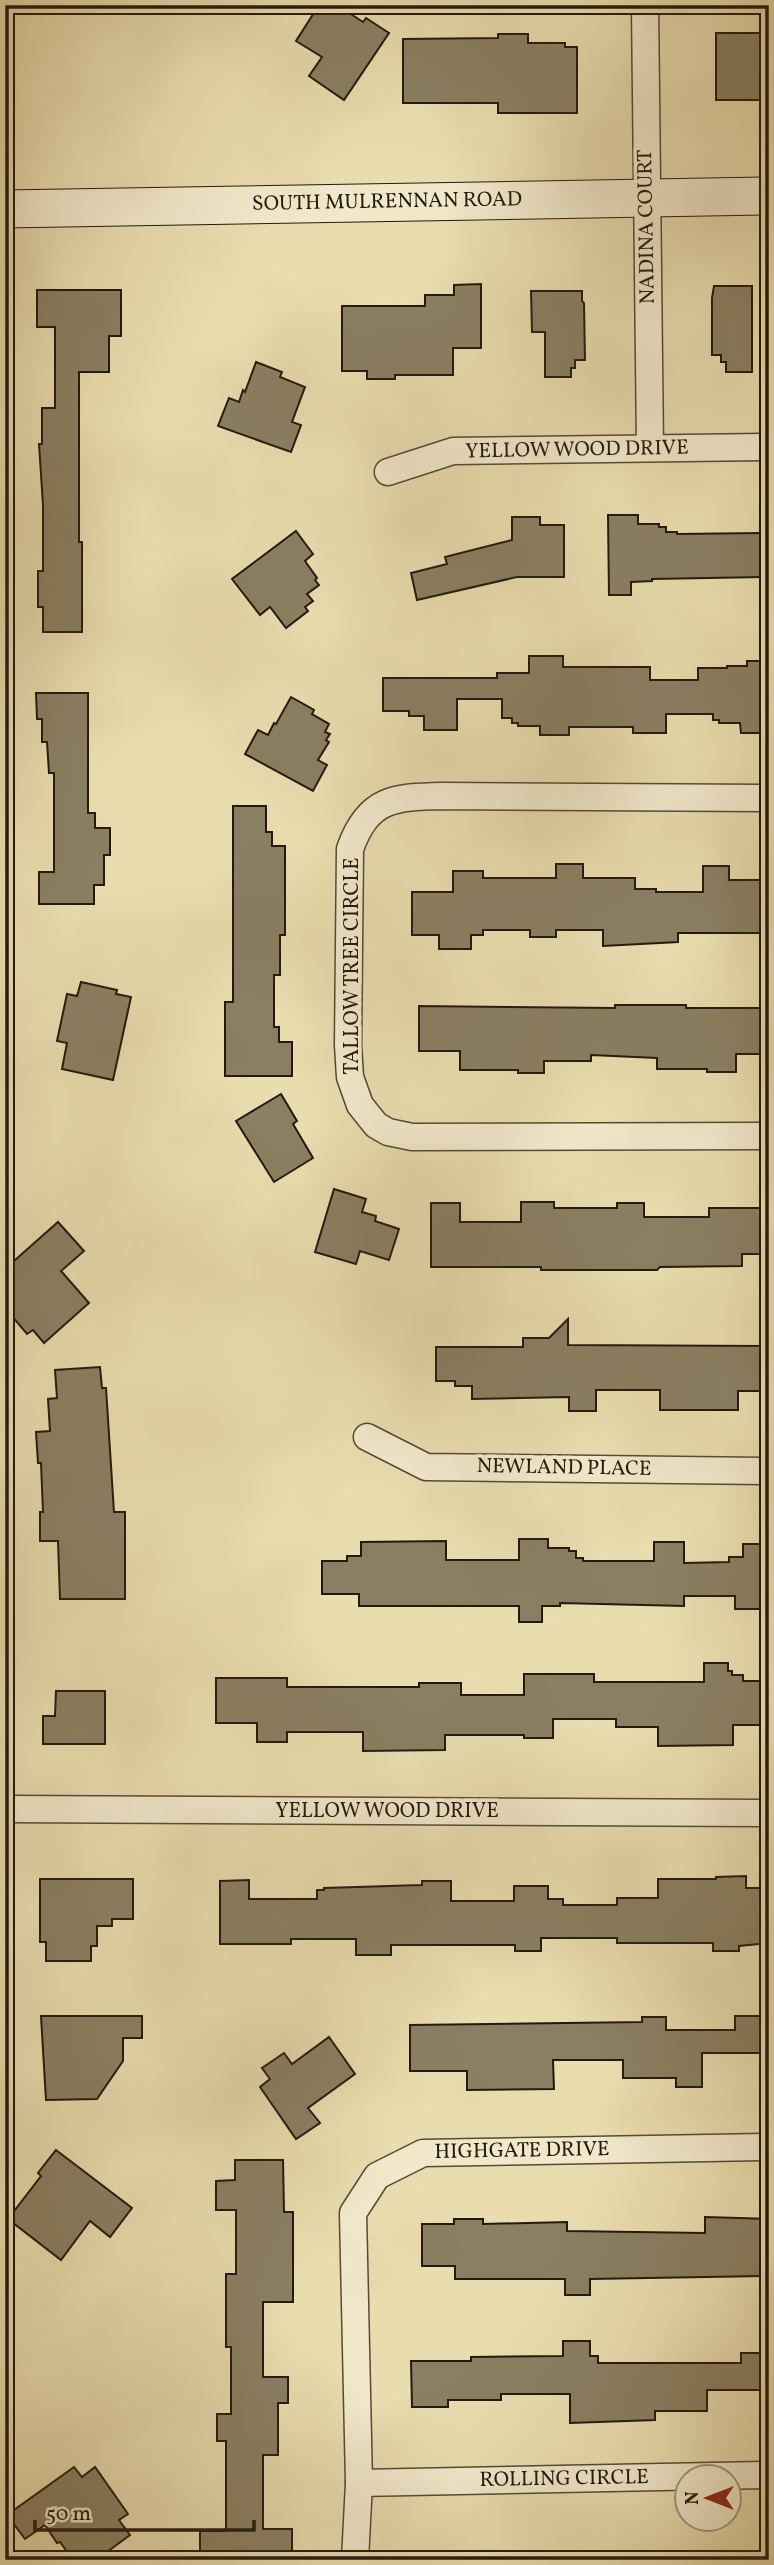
<svg xmlns="http://www.w3.org/2000/svg" width="774" height="2565" font-family="Vollkorn,serif">
  <rect width="100%" height="100%" fill="#e9dcae"/>
  <filter id="stains"><feTurbulence type="fractalNoise" baseFrequency=".00286" numOctaves="4"/><feColorMatrix values="0 0 0 0 .2 0 0 0 0 .09 0 0 0 0 .02 0 0 0 .5 -.17"/></filter>
  <radialGradient id="worn" r=".72"><stop offset=".6" stop-color="#630" stop-opacity="0"/><stop offset="1" stop-color="#630" stop-opacity=".3"/></radialGradient>
  <g fill="#8a7f62" stroke="#231a0f" stroke-width="2">
    <polygon points="319,5 337,5 363,22 366,18 389,33 344,100 309,76 322,57 296,41"/>
    <polygon points="716,33 767,33 769,100 716,100"/>
    <polygon points="498,34 528,34 528,43 565,43 565,47 577,47 577,113 498,113 498,103 403,103 403,39 498,38"/>
    <polygon points="481,284 481,348 453,348 453,375 395,375 395,379 367,379 367,371 342,371 342,306 425,306 425,295 454,295 454,285"/>
    <polygon points="714,286 752,286 752,372 726,372 726,362 721,362 721,355 712,355 712,298"/>
    <polygon points="37,290 121,290 121,336 109,336 109,372 79,372 79,542 82,542 82,632 43,632 43,607 38,607 38,571 43,571 43,505 39,444 42,444 42,408 55,408 55,327 37,327"/>
    <polygon points="531,291 582,291 582,301 584,303 585,360 575,360 575,368 571,368 571,377 545,377 545,332 532,332"/>
    <polygon points="256,362 282,372 280,377 305,387 292,422 301,425 291,452 218,426 229,398 239,402 243,390 245,392"/>
    <polygon points="608,515 638,515 638,524 659,524 659,527 666,527 666,532 677,532 677,534 769,533 769,577 652,579 652,581 631,582 631,595 609,595"/>
    <polygon points="512,517 540,517 540,525 564,525 564,577 517,577 417,600 411,573 447,564 445,557 512,540"/>
    <polygon points="296,531 313,554 305,561 317,578 315,580 319,585 307,594 313,601 305,607 308,611 286,628 270,607 260,615 232,579"/>
    <polygon points="529,656 563,656 563,667 650,667 650,680 698,680 698,668 727,668 727,666 747,666 747,661 769,661 769,733 741,733 740,723 719,723 719,720 713,720 713,714 666,714 666,733 633,733 633,727 569,727 569,735 540,735 540,726 518,726 518,723 512,723 512,718 502,718 502,699 457,699 457,730 424,730 424,716 409,716 409,711 383,711 383,678 497,678 497,673 529,673"/>
    <polygon points="36,693 88,693 88,813 95,813 95,828 110,828 110,855 104,855 104,885 94,885 94,904 39,904 39,872 54,872 54,773 49,773 47,742 42,742 42,719 37,719"/>
    <polygon points="291,697 314,710 312,714 329,724 325,732 330,734 326,740 329,742 318,760 327,765 313,791 245,754 258,730 268,735 274,723 276,724"/>
    <polygon points="233,806 266,806 266,832 272,832 272,846 285,846 285,935 280,935 280,975 274,975 274,1027 279,1027 279,1042 292,1042 292,1076 225,1076 225,1002 233,1002"/>
    <polygon points="556,864 583,864 583,878 635,878 635,889 656,889 656,892 703,892 703,866 729,866 729,880 769,880 769,933 678,933 678,942 603,946 603,930 556,930 556,937 530,937 530,930 483,930 483,935 471,935 471,949 439,949 439,935 412,935 412,892 453,892 453,871 483,871 483,878 556,878"/>
    <polygon points="81,982 117,990 116,994 131,997 113,1080 62,1069 67,1043 57,1041 67,994 77,996"/>
    <polygon points="615,1005 686,1005 686,1008 769,1008 769,1054 736,1054 736,1072 707,1072 707,1069 657,1069 657,1058 591,1055 591,1061 544,1061 544,1073 518,1073 518,1070 460,1070 460,1051 419,1051 419,1006 615,1008"/>
    <polygon points="281,1094 297,1121 293,1124 313,1158 274,1182 236,1121"/>
    <polygon points="334,1189 366,1199 362,1212 376,1216 375,1221 399,1229 389,1260 360,1251 356,1264 315,1252"/>
    <polygon points="521,1202 554,1202 554,1208 617,1208 617,1203 644,1203 644,1217 709,1217 709,1208 769,1208 769,1254 742,1254 742,1266 660,1267 657,1270 541,1270 541,1267 431,1267 431,1203 460,1203 460,1222 521,1222"/>
    <polygon points="58,1222 84,1251 61,1271 89,1303 44,1343 33,1330 27,1334 5,1308 5,1269"/>
    <polygon points="568,1319 568,1345 769,1346 769,1391 738,1391 738,1410 660,1410 660,1390 596,1390 596,1411 569,1411 569,1397 472,1399 472,1386 455,1386 455,1381 436,1381 436,1347 523,1347 523,1338 549,1338"/>
    <polygon points="100,1367 102,1388 106,1388 114,1512 125,1512 125,1599 60,1599 58,1541 40,1541 40,1512 43,1512 41,1463 38,1463 36,1432 50,1431 48,1399 57,1398 55,1370"/>
    <polygon points="519,1539 548,1539 548,1548 569,1548 569,1551 576,1551 576,1558 583,1558 583,1561 654,1561 654,1542 684,1542 684,1563 729,1562 729,1557 743,1557 743,1544 769,1544 769,1609 735,1609 735,1596 684,1596 684,1606 560,1603 560,1606 542,1606 542,1622 519,1622 519,1606 359,1606 359,1594 322,1594 322,1561 347,1561 347,1556 361,1556 361,1542 446,1541 446,1560 519,1560"/>
    <polygon points="704,1663 728,1663 728,1671 732,1671 732,1675 743,1675 743,1681 769,1681 769,1725 733,1725 733,1745 658,1746 658,1727 616,1727 616,1719 553,1719 553,1738 524,1738 524,1735 445,1735 445,1750 363,1751 363,1732 287,1732 287,1742 257,1742 257,1723 216,1723 216,1678 287,1678 287,1687 419,1687 419,1683 461,1683 461,1695 524,1695 524,1674 594,1674 594,1682 704,1682"/>
    <polygon points="56,1691 105,1691 105,1744 43,1744 43,1716 55,1716"/>
    <polygon points="746,1876 746,1888 767,1888 769,1891 769,1943 739,1946 739,1951 713,1951 713,1943 617,1943 617,1938 541,1938 541,1951 515,1951 515,1945 391,1945 391,1955 356,1955 356,1939 291,1939 291,1944 220,1944 220,1881 249,1880 249,1899 317,1899 317,1890 324,1890 324,1888 422,1885 422,1881 451,1881 451,1901 514,1901 514,1886 548,1886 548,1899 563,1899 563,1905 617,1905 617,1898 658,1898 658,1879 716,1879 716,1877"/>
    <polygon points="40,1879 133,1879 133,1919 112,1919 112,1926 97,1926 97,1946 91,1946 91,1961 46,1961 46,1942 40,1942"/>
    <polygon points="41,2016 142,2016 142,2038 123,2038 123,2061 97,2099 46,2100"/>
    <polygon points="735,2016 769,2016 769,2053 702,2053 702,2087 676,2087 676,2078 623,2078 623,2060 553,2060 554,2089 467,2090 467,2071 410,2071 410,2025 642,2022 642,2017 666,2017 666,2030 735,2030"/>
    <polygon points="329,2037 355,2074 308,2108 320,2123 296,2139 260,2087 270,2079 262,2068 284,2053 292,2064"/>
    <polygon points="56,2150 132,2208 110,2237 90,2221 61,2260 8,2219 41,2176 38,2173"/>
    <polygon points="235,2160 283,2160 284,2212 293,2212 293,2302 263,2302 263,2377 288,2377 288,2403 278,2403 278,2455 263,2455 263,2529 292,2529 292,2557 200,2557 200,2531 226,2531 226,2441 217,2441 217,2414 231,2414 231,2347 226,2347 226,2274 236,2274 236,2210 216,2210 216,2181 235,2180"/>
    <polygon points="705,2217 769,2219 769,2276 590,2279 590,2295 565,2295 565,2279 455,2279 455,2266 422,2266 422,2224 454,2224 454,2219 483,2219 483,2224 567,2222 567,2231 705,2233"/>
    <polygon points="563,2341 590,2341 590,2356 598,2356 598,2363 741,2363 741,2353 769,2353 769,2390 707,2390 707,2411 655,2411 655,2420 570,2423 570,2394 501,2394 501,2400 448,2400 448,2407 412,2407 411,2361 471,2361 471,2357 563,2356"/>
    <polygon points="74,2467 82,2477 95,2467 128,2514 119,2520 130,2535 96,2560 73,2560 60,2542 57,2543 45,2525 25,2539 7,2515"/>
  </g>
  <g fill="none" stroke-linecap="round" stroke-linejoin="round">
    <g stroke="#544a37" stroke-width="29">
      <g id="street">
        <polyline points="645,5 650,448"/>
        <polyline points="388,472 453,451 769,447"/>
        <path d="M769,798L443,796C394,797 368,798 350,849L348,1045L350,1077L360,1105L376,1125L388,1132L412,1137L769,1136"/>
        <polyline points="367,1437 426,1467 769,1471"/>
        <polyline points="5,1809 769,1813"/>
        <polyline points="359,2483 769,2475"/>
        <polyline points="355,2560 359,2483 353,2213 377,2176 423,2153 769,2147"/>
      </g>
    </g>
    <g stroke="#231a0f" stroke-width="39">
      <polyline id="secondary" points="5,209 769,196"/>
    </g>
    <use href="#street" stroke="#f1e8ca" stroke-width="26"/>
    <use href="#secondary" stroke="#f1e8ca" stroke-width="37"/>
  </g>
  <g text-anchor="middle" dominant-baseline="central" stroke-width="7" stroke-linejoin="round" paint-order="stroke">
    <g font-size="21" fill="#231a0f" stroke="#f1e8ca">
      <text transform="translate(387 202) rotate(-1)">SOUTH MULRENNAN ROAD</text>
      <text transform="translate(647 227) rotate(-91)">NADINA COURT</text>
      <text transform="translate(577 450) rotate(-1)">YELLOW WOOD DRIVE</text>
      <text transform="translate(352 966) rotate(-90)">TALLOW TREE CIRCLE</text>
      <text transform="translate(564 1468) rotate(1)">NEWLAND PLACE</text>
      <text x="387" y="1811">YELLOW WOOD DRIVE</text>
      <text transform="translate(522 2151) rotate(-1)">HIGHGATE DRIVE</text>
      <text transform="translate(564 2479) rotate(-1)">ROLLING CIRCLE</text>
    </g>
  </g>
  <rect width="774" height="2565" fill="none" stroke="#e9dcae" stroke-width="28"/>
  <rect x="7" y="7" width="760" height="2551" fill="none" stroke="#231a0f" stroke-width="3.5"/>
  <rect x="14" y="14" width="746" height="2537" fill="none" stroke="#231a0f" stroke-width="2"/>
  <g transform="translate(708 2498) rotate(270)"><circle r="33" fill="#f1e8ca" stroke="#9f967f" stroke-width="2"/>
  <path d="M0-5L12 26L0 18L-12 26Z" fill="#8f2418"/>
  <text y="-10" font-size="19" font-weight="bold" text-anchor="middle" fill="#231a0f">N</text>
  </g>
  <path d="M35 2520v10h219v-10" fill="none" stroke="#231a0f" stroke-width="3.5"/>
  <text x="46" y="2520" font-size="21" fill="#231a0f" stroke="#f1e8ca" stroke-width="5" paint-order="stroke">50 m</text>
  <rect width="100%" height="100%" filter="url(#stains)"/>
  <rect width="100%" height="100%" fill="url(#worn)"/>
</svg>
